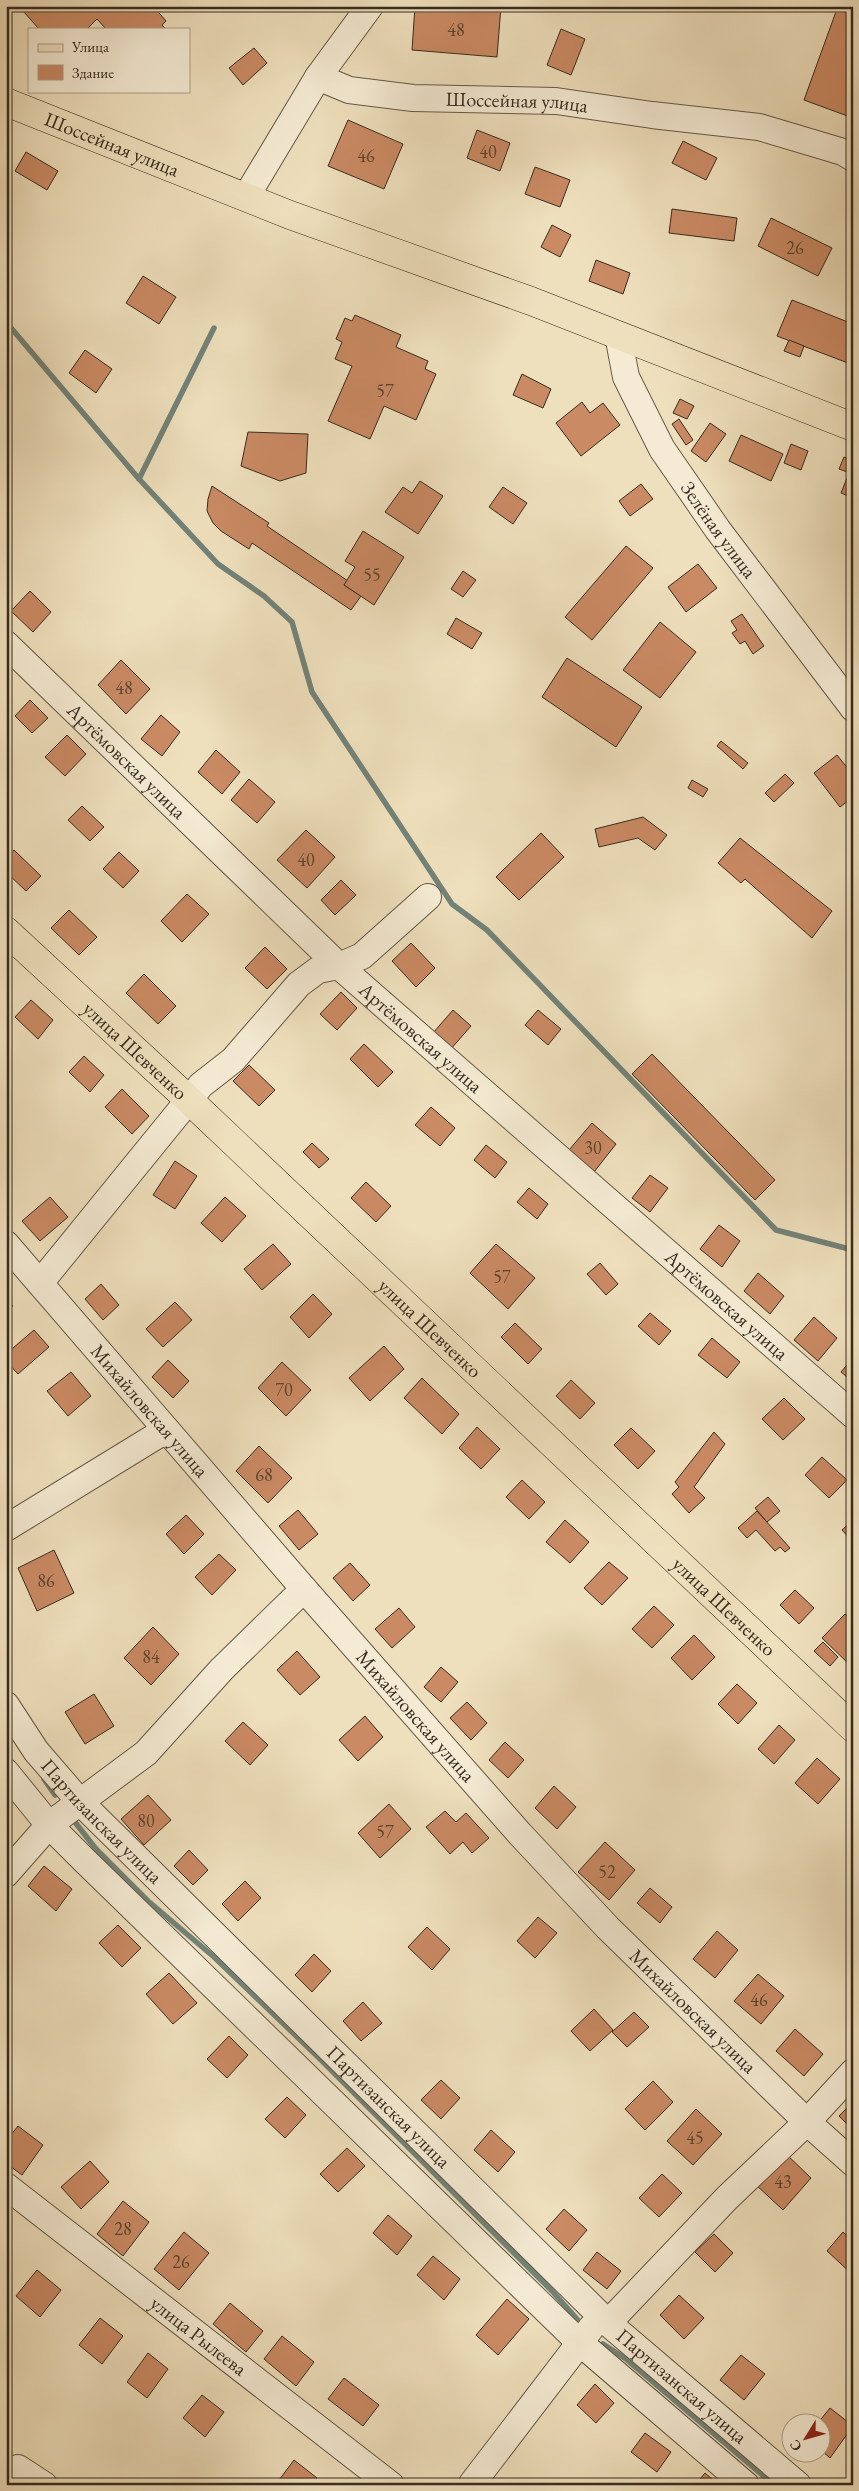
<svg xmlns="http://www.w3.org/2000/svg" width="859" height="2491" font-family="'EB Garamond',serif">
  <rect width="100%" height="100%" fill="#efe0bd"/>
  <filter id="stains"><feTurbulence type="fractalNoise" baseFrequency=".004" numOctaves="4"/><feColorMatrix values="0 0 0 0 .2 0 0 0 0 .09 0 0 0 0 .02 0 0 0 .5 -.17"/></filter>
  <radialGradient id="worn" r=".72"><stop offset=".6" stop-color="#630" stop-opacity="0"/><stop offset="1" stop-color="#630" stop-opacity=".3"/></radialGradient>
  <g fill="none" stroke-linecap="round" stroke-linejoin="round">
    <g stroke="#728379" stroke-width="5.5">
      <polyline points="6,322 139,479 218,564 264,596 292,622 312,692 452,904 487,930 776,1230 853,1250"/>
      <polyline points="139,479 214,328"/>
      <polyline points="44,1779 55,1795"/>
      <polyline points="71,1817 96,1849 148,1901 214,1957 317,2056 552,2291 577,2319"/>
      <polyline points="603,2344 626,2359 774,2485"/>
    </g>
  </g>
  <g fill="#ca8a64" stroke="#372c1f">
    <polygon points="28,6 153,6 166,21 162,25 166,29 106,29 97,19 87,29 39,29 23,11"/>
    <polygon points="415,6 448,8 448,6 501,6 497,57 412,50"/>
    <polygon points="838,6 853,6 853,118 804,100"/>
    <polygon points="561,29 585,39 571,75 547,65"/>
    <polygon points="254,48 267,63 243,85 229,68"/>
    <polygon points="348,120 403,144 384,189 328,166"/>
    <polygon points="477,130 510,143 500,171 467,158"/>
    <polygon points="683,141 717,158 706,180 672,163"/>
    <polygon points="26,152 58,171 47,190 15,171"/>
    <polygon points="535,167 570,180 560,207 525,194"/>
    <polygon points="672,209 737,218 734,241 669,233"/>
    <polygon points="771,218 832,248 818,276 758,246"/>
    <polygon points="552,225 571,235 560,257 541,247"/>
    <polygon points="596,260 630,273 623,294 589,281"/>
    <polygon points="143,276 176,297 159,324 126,303"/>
    <polygon points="792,300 853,324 853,351 848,363 777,336"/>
    <polygon points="355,315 401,335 396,347 428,361 425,369 436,374 416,420 384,406 370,439 328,421 352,366 335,359 342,342 336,339 345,318 352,321"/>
    <polygon points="789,340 804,346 800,357 784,351"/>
    <polygon points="85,350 112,369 96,393 69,373"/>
    <polygon points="522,374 551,389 543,408 513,395"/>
    <polygon points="680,399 694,406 687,419 673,413"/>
    <polygon points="582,402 590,413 603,403 620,425 581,456 556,423"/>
    <polygon points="679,419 693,440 686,445 672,424"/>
    <polygon points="710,423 726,434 706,462 691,451"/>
    <polygon points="248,432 308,434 306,473 280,481 241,466"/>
    <polygon points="741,435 783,454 771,481 729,461"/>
    <polygon points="791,444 808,451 801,470 784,463"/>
    <polygon points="844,457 853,461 850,473 839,469"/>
    <polygon points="847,478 853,481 853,498 841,493"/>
    <polygon points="420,481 443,496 418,534 385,512 403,487 412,493"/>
    <polygon points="641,484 653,499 630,516 619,501"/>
    <polygon points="212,486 269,523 267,526 348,581 344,585 361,596 351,610 252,543 249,549 221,531 213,523 207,511 208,499"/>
    <polygon points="503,487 527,503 513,524 489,507"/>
    <polygon points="363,531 404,557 374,605 344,585 355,567 345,561"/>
    <polygon points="626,546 653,568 592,640 565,617"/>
    <polygon points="698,564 717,588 686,612 668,587"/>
    <polygon points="463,571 476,580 463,597 451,589"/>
    <polygon points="30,591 51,612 33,632 11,611"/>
    <polygon points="742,614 764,646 753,654 745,641 740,644 732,633 737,630 731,621"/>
    <polygon points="456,618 482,633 472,649 447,634"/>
    <polygon points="660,622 696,652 660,698 623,670"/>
    <polygon points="567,658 642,707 616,747 542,697"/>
    <polygon points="121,660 150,689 126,714 98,685"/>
    <polygon points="30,700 48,718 32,733 15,716"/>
    <polygon points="161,715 180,732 162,756 141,739"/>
    <polygon points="67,735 86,754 65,776 45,757"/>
    <polygon points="721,741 748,763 743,769 717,746"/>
    <polygon points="216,750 240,772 222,794 198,772"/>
    <polygon points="837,755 853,775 853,797 840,807 814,773"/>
    <polygon points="785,774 794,783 774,802 765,793"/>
    <polygon points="249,779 275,802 257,823 231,800"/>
    <polygon points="692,780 708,789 703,797 688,788"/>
    <polygon points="82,806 104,827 90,841 68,820"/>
    <polygon points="643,817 667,835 655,850 638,838 599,847 595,829"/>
    <polygon points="306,830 335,857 307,888 277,860"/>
    <polygon points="541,833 564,857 519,900 496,877"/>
    <polygon points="740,838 832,911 812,938 745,879 741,883 718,863"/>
    <polygon points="14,850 41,876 26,891 6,872 6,858"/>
    <polygon points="119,852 139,871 123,888 103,869"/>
    <polygon points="341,880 356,895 335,915 321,900"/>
    <polygon points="187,894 209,914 182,942 161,921"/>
    <polygon points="69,910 97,937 79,955 51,928"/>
    <polygon points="411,943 435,968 416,987 392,961"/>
    <polygon points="265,947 287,969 267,989 245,968"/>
    <polygon points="144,974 176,1006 158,1024 126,993"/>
    <polygon points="341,992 357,1008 337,1030 320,1014"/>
    <polygon points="31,1000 53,1020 38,1039 15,1017"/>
    <polygon points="453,1010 471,1026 450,1050 433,1033"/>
    <polygon points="538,1010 561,1029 548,1045 525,1025"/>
    <polygon points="364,1044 393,1072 378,1087 350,1059"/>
    <polygon points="652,1054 775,1180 755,1200 632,1074"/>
    <polygon points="84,1056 104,1075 90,1092 69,1072"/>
    <polygon points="249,1065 275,1090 259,1106 233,1081"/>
    <polygon points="122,1089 149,1116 132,1134 105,1107"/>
    <polygon points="431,1107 455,1128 440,1146 415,1125"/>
    <polygon points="592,1123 616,1144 594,1172 569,1150"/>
    <polygon points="312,1143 329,1159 319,1168 303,1152"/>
    <polygon points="486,1145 507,1162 495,1178 474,1160"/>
    <polygon points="175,1161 197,1176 175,1209 153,1195"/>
    <polygon points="650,1175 668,1188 650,1212 632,1198"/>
    <polygon points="366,1182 391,1206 376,1222 351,1198"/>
    <polygon points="529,1188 548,1204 537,1219 517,1202"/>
    <polygon points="50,1197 68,1217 40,1241 22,1221"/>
    <polygon points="225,1197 246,1216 222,1242 201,1223"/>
    <polygon points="719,1225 740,1241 722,1267 700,1249"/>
    <polygon points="273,1244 291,1264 262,1290 244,1269"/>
    <polygon points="496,1244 535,1278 508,1309 470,1273"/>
    <polygon points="600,1263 618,1284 606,1295 587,1274"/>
    <polygon points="758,1273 784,1296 770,1314 744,1291"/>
    <polygon points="101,1284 119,1305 103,1320 85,1299"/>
    <polygon points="313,1294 332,1314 309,1338 290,1317"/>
    <polygon points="6,1298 13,1306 6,1312"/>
    <polygon points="175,1302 192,1320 163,1347 146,1329"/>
    <polygon points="650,1313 671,1331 659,1345 638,1326"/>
    <polygon points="814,1317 837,1338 818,1361 794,1340"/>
    <polygon points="515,1323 542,1349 528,1364 501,1337"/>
    <polygon points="34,1330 49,1347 18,1374 6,1361 6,1354"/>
    <polygon points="712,1338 740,1362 727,1378 698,1355"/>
    <polygon points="384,1346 404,1369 370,1401 349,1378"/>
    <polygon points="853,1358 853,1382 841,1372"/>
    <polygon points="168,1360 189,1381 173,1398 152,1377"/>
    <polygon points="282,1362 311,1390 286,1416 258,1388"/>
    <polygon points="71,1372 91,1396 68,1416 47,1391"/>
    <polygon points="422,1378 459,1414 442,1434 404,1398"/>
    <polygon points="571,1380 595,1403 580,1419 556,1396"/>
    <polygon points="784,1398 805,1419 783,1440 762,1419"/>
    <polygon points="477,1427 500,1449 481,1469 459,1448"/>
    <polygon points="631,1428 655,1451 638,1469 614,1445"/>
    <polygon points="714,1432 725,1444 694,1487 705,1498 689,1513 672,1494 679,1487 675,1482"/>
    <polygon points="259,1446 292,1478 268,1503 236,1471"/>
    <polygon points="822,1457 847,1480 829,1498 805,1475"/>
    <polygon points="522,1480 545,1502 529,1519 506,1497"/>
    <polygon points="768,1497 780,1511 767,1522 755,1508"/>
    <polygon points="298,1510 318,1534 299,1550 279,1526"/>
    <polygon points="757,1511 790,1548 785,1552 780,1547 775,1551 756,1530 747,1538 738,1528"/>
    <polygon points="186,1515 204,1534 184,1554 166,1534"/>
    <polygon points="565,1520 589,1542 570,1563 546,1542"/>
    <polygon points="853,1520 853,1541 852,1541 842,1530"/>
    <polygon points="54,1550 74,1593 37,1611 18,1568"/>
    <polygon points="219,1554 236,1570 212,1595 195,1577"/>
    <polygon points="609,1562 628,1578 602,1605 584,1588"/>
    <polygon points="350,1563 370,1585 353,1601 333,1578"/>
    <polygon points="795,1590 814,1608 799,1624 780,1605"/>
    <polygon points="654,1606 674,1625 652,1648 632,1629"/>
    <polygon points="399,1608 415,1627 392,1648 375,1629"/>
    <polygon points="845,1614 853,1621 851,1666 822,1638"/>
    <polygon points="153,1627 179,1654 151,1685 124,1658"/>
    <polygon points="694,1635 715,1657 692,1680 671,1658"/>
    <polygon points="823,1642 838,1657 830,1666 814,1651"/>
    <polygon points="297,1651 320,1677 300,1695 277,1670"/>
    <polygon points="441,1667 458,1682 441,1702 424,1687"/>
    <polygon points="737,1684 757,1703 738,1724 718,1704"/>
    <polygon points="94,1694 114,1726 85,1744 65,1712"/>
    <polygon points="467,1702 487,1723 471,1740 450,1718"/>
    <polygon points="365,1716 383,1737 358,1761 339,1740"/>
    <polygon points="243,1722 268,1745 250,1765 225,1741"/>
    <polygon points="779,1725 795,1740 774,1764 758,1749"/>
    <polygon points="505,1742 524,1760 508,1778 489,1760"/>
    <polygon points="817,1758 840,1779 818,1804 795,1783"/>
    <polygon points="554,1786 576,1807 557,1829 535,1808"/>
    <polygon points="148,1795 171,1820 144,1845 121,1819"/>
    <polygon points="389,1804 411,1829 380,1858 358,1833"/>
    <polygon points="445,1811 456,1822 466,1813 489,1838 472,1853 463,1842 450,1854 426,1827"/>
    <polygon points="605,1842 635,1870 609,1900 578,1872"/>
    <polygon points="189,1850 208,1870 193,1885 174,1866"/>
    <polygon points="44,1866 72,1889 56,1911 28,1886"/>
    <polygon points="245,1881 261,1898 238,1921 222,1904"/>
    <polygon points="650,1888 672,1907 660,1923 637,1903"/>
    <polygon points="538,1917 557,1933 535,1958 517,1941"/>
    <polygon points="118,1925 141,1948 122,1967 99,1943"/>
    <polygon points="427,1927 450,1949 432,1970 408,1947"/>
    <polygon points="717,1931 738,1950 715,1978 693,1959"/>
    <polygon points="314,1954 331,1971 312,1992 295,1975"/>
    <polygon points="169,1973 197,2003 173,2024 146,1994"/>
    <polygon points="758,1974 784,1996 761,2024 734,2001"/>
    <polygon points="363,2002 382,2023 361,2041 343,2021"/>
    <polygon points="594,2009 613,2030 590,2051 571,2031"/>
    <polygon points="634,2012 649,2027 627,2047 612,2032"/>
    <polygon points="795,2029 823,2054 804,2076 776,2051"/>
    <polygon points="229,2036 248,2055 227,2078 207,2059"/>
    <polygon points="441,2080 460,2098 441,2119 421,2100"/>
    <polygon points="653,2081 673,2102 645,2130 625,2109"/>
    <polygon points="287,2097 306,2115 285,2138 265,2119"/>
    <polygon points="853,2102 853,2130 839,2116"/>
    <polygon points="696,2109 722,2134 693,2165 667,2141"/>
    <polygon points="18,2126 43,2145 22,2175 6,2163 6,2141"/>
    <polygon points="491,2130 515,2152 498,2172 474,2150"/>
    <polygon points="347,2148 365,2166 338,2192 320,2174"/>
    <polygon points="784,2152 811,2178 783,2210 755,2184"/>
    <polygon points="90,2161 109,2182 81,2209 61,2187"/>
    <polygon points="662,2174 682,2193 659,2217 639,2198"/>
    <polygon points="123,2201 149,2222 123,2256 97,2234"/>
    <polygon points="564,2209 587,2230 569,2251 546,2229"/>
    <polygon points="388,2215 412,2236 397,2255 373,2233"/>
    <polygon points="184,2232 209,2253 179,2290 154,2269"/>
    <polygon points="843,2232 853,2241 852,2274 827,2251"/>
    <polygon points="714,2234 733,2253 715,2272 695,2252"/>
    <polygon points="597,2252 621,2271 607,2289 583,2270"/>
    <polygon points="433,2256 460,2279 444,2300 417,2275"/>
    <polygon points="37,2270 61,2290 40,2317 16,2296"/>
    <polygon points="679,2295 704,2318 684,2339 660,2315"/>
    <polygon points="507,2299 529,2319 498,2355 476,2335"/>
    <polygon points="230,2303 263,2331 246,2352 213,2324"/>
    <polygon points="100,2318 123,2336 102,2364 79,2345"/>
    <polygon points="282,2336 314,2362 296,2386 264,2359"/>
    <polygon points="148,2353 168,2369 147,2398 127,2382"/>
    <polygon points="741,2355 765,2374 744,2400 720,2380"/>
    <polygon points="344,2378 379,2405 363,2426 328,2399"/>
    <polygon points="595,2384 614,2403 596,2423 577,2405"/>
    <polygon points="202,2395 224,2412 205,2437 183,2418"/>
    <polygon points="830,2408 853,2426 830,2458 822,2451 822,2424 817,2424"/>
    <polygon points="645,2433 671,2452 657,2472 631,2452"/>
    <polygon points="294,2460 317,2478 312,2485 276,2484"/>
    <polygon points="705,2473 719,2485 695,2485"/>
  </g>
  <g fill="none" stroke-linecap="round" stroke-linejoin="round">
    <g stroke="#655946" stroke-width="28">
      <g id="minor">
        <polyline points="318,77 370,6"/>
        <path id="s1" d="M246,197L318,77L349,90L413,98L556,101L652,115L759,127L843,152L853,158"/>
        <path id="s2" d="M618,335L626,377L662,449L718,530L853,708"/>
        <path id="s3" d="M6,644L339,966L853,1415"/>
        <path id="s4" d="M6,1244L304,1589L520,1834L608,1928L807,2122L853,2163"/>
        <polyline points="40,1283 201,1085 233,1060 299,984 318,970 339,966 362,956 428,897"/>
        <polyline points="6,1528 166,1430"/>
        <path id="s5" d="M6,1705L36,1751L80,1802L608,2323L798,2485"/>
        <polyline points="6,1772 49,1825 84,1860 579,2342 746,2485"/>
        <polyline points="6,1874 49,1825 146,1753 222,1669 304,1589"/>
        <path id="s6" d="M6,2186L391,2485"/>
        <polyline points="608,2323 727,2198 807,2122 853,2072"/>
        <polyline points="18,2468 44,2485"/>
        <polyline points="471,2485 591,2328"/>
      </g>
    </g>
    <g stroke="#372c1f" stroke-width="29">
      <g id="major">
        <path id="s7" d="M6,102L290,215L531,301L853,427"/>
        <path id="s8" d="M6,931L189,1100L853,1728"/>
      </g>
    </g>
    <use href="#minor" stroke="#f5ebd4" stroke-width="26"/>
    <use href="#major" stroke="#efe0bd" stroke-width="28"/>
  </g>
  <g text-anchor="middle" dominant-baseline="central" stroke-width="5" stroke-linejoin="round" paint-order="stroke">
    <g font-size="18" fill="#5c4430">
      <text x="456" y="29">48</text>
      <text x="488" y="151">40</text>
      <text x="366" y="155">46</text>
      <text x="795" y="247">26</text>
      <text x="385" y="390">57</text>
      <text x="372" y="574">55</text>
      <text x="124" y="687">48</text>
      <text x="306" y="859">40</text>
      <text x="593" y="1147">30</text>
      <text x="502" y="1276">57</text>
      <text x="284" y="1389">70</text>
      <text x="264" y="1474">68</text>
      <text x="46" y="1580">86</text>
      <text x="151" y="1656">84</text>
      <text x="146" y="1820">80</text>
      <text x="385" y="1831">57</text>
      <text x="607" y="1871">52</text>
      <text x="759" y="1999">46</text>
      <text x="695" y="2137">45</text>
      <text x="783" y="2181">43</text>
      <text x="123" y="2228">28</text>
      <text x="181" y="2261">26</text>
    </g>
    <g font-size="20" fill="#372c1f" stroke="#f5ebd4">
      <text stroke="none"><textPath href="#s1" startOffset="342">Шоссейная улица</textPath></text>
      <text stroke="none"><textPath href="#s7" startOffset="114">Шоссейная улица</textPath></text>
      <text stroke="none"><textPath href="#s2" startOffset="222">Зелёная улица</textPath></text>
      <text stroke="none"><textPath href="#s3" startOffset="168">Артёмовская улица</textPath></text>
      <text stroke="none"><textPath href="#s3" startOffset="572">Артёмовская улица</textPath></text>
      <text stroke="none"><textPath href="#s8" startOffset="176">улица Шевченко</textPath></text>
      <text stroke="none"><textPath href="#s3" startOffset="978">Артёмовская улица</textPath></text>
      <text stroke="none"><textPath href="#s8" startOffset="581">улица Шевченко</textPath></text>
      <text stroke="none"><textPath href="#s4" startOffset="220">Михайловская улица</textPath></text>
      <text stroke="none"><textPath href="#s8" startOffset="986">улица Шевченко</textPath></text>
      <text stroke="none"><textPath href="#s4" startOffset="625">Михайловская улица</textPath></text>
      <text stroke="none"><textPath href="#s5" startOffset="151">Партизанская улица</textPath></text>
      <text stroke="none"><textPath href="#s4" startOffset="1030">Михайловская улица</textPath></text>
      <text stroke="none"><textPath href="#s5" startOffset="556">Партизанская улица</textPath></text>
      <text stroke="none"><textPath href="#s6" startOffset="244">улица Рылеева</textPath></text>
      <text stroke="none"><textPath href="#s5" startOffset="961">Партизанская улица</textPath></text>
    </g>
  </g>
  <rect width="859" height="2491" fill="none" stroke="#efe0bd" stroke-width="25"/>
  <rect x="8" y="8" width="844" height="2476" fill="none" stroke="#372c1f" stroke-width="2.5"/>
  <rect x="12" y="12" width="834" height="2466" fill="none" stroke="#372c1f"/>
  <rect x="28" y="28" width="162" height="65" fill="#f5ebd4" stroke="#a99f8c"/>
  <rect x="38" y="44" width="25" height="8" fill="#efe0bd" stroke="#a99f8c"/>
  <text x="72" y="52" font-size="15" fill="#372c1f">Улица</text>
  <rect x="38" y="65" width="25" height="15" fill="#ca8a64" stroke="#a99f8c"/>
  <text x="72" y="78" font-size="15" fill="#372c1f">Здание</text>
  <g transform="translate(806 2438) rotate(233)"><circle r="24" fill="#f5ebd4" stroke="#a99f8c"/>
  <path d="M0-4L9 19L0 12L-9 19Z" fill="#8f2418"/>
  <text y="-8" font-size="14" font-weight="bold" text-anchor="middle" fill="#372c1f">С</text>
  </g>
  <rect width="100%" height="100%" filter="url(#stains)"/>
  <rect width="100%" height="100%" fill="url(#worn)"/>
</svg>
